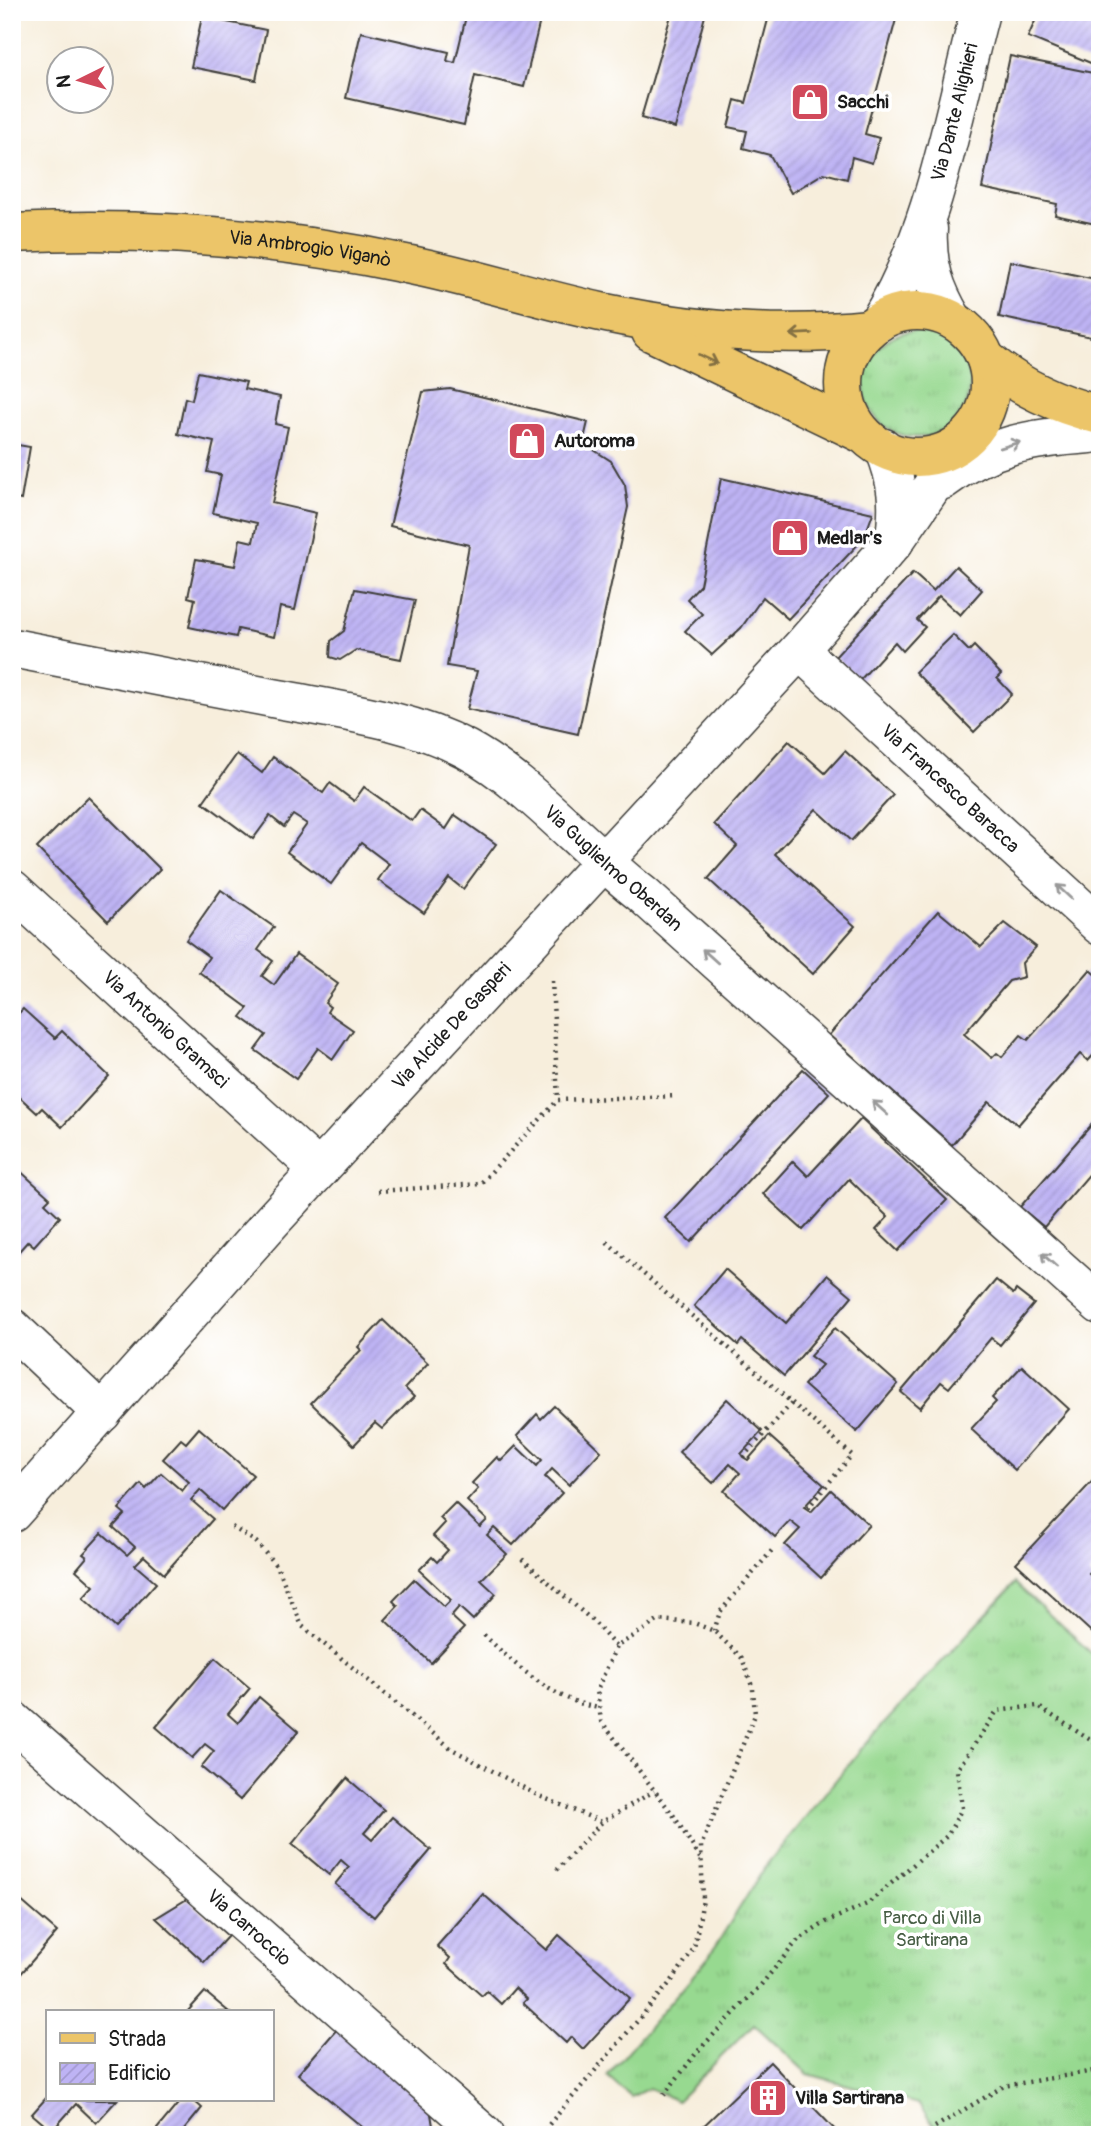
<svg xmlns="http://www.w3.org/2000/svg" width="1112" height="2147" font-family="Pangolin,sans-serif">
  <defs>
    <pattern id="grass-tufts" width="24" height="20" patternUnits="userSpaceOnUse" patternTransform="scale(1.75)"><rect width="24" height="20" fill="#97d990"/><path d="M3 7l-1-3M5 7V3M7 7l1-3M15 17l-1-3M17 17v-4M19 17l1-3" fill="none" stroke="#82ba7c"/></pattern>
    <pattern id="building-hatch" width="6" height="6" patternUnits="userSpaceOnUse" patternTransform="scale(1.75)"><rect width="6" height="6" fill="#beb3f4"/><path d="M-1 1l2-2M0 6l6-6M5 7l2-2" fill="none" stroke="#a399d1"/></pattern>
  </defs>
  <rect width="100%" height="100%" fill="#fff"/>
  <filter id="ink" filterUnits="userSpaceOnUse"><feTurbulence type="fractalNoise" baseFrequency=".0143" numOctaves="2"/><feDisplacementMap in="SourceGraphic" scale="14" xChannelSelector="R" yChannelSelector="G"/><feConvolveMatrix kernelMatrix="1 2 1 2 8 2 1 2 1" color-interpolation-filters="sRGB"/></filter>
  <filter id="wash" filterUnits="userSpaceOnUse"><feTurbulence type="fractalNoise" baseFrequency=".00686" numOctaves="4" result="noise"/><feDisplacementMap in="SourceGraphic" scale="28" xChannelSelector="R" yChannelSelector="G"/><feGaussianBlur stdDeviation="1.57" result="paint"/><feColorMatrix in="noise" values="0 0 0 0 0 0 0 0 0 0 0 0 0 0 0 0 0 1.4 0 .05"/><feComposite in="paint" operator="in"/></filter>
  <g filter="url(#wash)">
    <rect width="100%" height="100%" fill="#f7eedc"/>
    <g fill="url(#grass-tufts)" stroke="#5a7a56" stroke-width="2">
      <circle cx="917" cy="384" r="53"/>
      <polygon points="1015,1583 1100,1661 1100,2135 936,2135 935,2127 918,2104 808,2074 754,2024 677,2101 649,2088 631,2097 607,2076 708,1958 767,1864 867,1742"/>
    </g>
    <g id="blocks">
      <g fill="url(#building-hatch)">
        <polygon points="467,12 542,12 524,87 475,75 464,125 346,98 361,32 449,52 447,61 455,63"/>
        <polygon points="672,12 706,12 675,128 641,118"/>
        <polygon points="770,12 898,12 865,134 879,138 872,163 852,157 847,179 824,173 791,193 770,155 743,148 747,131 728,127 735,100 746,103"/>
        <polygon points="1039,12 1100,12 1100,225 1055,215 1057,204 982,188 1010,56 1093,73 1093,64 1028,37"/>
        <polygon points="202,17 266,30 256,80 191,67"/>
        <polygon points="1010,261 1100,280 1100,339 999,317"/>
        <polygon points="198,372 246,382 244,389 280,397 275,424 288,427 272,503 316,513 295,610 280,607 274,637 238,629 236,637 189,627 195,599 188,597 196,559 235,566 240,539 253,542 257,523 213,513 221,475 207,472 214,442 178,434 185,398 192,400"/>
        <polygon points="450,389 588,422 583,443 611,461 625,485 628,507 578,734 467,709 477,671 447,666 469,545 390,526 423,392"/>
        <polygon points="12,444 30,447 21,500 12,498"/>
        <polygon points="721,478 873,513 864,538 788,619 763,597 741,628 712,655 685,631 702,614 687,599 700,585"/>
        <polygon points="956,566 982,590 960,615 939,596 917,620 925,627 903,651 895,642 860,680 835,657 913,573 933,591"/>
        <polygon points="355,589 415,600 401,659 356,650 340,660 330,657 331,641 344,631"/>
        <polygon points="953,635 969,651 974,646 1001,674 997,678 1012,694 974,732 915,672"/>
        <polygon points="789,741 825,773 845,751 893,795 851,841 816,809 775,854 855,926 813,974 708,879 737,846 714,824"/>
        <polygon points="237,754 262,773 273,757 323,793 330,783 354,801 364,787 412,821 420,810 446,829 455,815 496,844 463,889 449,878 424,913 378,880 389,864 361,843 331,884 287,852 307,824 293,815 284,827 270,816 253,839 203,802"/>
        <polygon points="88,797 160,869 108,921 37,848"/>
        <polygon points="221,890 274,927 258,950 273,961 262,976 274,985 296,954 338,984 325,1003 330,1007 327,1012 353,1030 333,1059 318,1048 296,1079 255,1050 266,1035 241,1017 248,1008 199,972 209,957 186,940"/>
        <polygon points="938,911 981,947 1005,923 1036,947 1022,963 1024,977 1009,981 964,1034 992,1058 997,1053 1002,1057 1021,1035 1028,1040 1090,970 1100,979 1100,1048 1088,1061 1080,1054 1018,1125 989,1102 952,1145 829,1035"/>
        <polygon points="23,1009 55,1038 62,1031 109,1076 62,1127 42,1108 37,1113 12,1090 12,1020"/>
        <polygon points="803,1069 829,1093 691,1242 665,1218"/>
        <polygon points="1100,1115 1100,1162 1044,1227 1020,1207"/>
        <polygon points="861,1119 947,1200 898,1251 876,1230 888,1217 849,1179 803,1230 763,1194 793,1161 808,1176"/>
        <polygon points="17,1168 50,1198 45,1203 60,1217 34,1246 28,1241 12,1259 12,1173"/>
        <polygon points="725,1269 786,1323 827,1275 852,1296 784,1376 742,1340 738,1345 694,1306"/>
        <polygon points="996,1280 1013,1294 1016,1290 1034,1304 1000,1345 991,1338 949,1388 941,1382 920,1408 901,1392"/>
        <polygon points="383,1320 428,1363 405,1388 414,1397 382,1429 375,1423 354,1445 311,1403 361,1350 358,1347"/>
        <polygon points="835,1328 898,1384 857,1432 804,1385 822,1365 810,1356"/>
        <polygon points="1022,1366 1069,1409 1015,1470 971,1429 996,1402 992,1398"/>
        <polygon points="727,1399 762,1431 741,1454 743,1457 748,1460 769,1436 824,1485 804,1507 807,1509 811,1512 831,1490 869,1525 821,1578 785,1545 800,1529 790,1521 775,1537 724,1491 740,1473 730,1464 713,1483 679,1452"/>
        <polygon points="554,1406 601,1451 569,1485 552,1469 545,1477 562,1493 513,1545 494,1528 487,1535 507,1554 481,1580 496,1594 473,1620 459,1607 451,1616 464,1628 431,1663 385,1620 398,1606 393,1601 414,1579 444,1607 451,1600 419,1570 432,1557 437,1562 448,1550 433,1536 445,1523 440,1518 455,1503 480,1527 487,1520 467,1501 478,1489 472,1483 497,1457 501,1461 516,1446 537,1466 542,1460 517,1436 537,1414 541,1419"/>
        <polygon points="199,1428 253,1475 222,1510 200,1490 191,1500 213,1519 164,1574 144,1556 135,1565 156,1583 116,1628 83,1598 94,1586 76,1570 87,1557 83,1554 102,1533 127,1555 135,1547 113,1527 125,1514 119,1509 141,1484 146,1489 161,1473 182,1491 189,1482 163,1459 181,1439 186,1443"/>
        <polygon points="1100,1473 1100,1563 1089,1574 1100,1584 1100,1640 1016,1563"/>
        <polygon points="215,1658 250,1688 228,1714 238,1723 259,1697 299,1731 240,1800 201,1767 214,1751 205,1744 192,1758 156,1727"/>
        <polygon points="347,1778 384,1810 364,1833 372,1840 392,1817 431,1850 374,1917 335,1884 349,1867 341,1860 329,1875 292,1844"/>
        <polygon points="12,1893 57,1932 12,1984"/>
        <polygon points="483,1894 546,1950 559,1935 630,1998 583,2049 571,2037 566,2043 523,2003 527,1999 515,1988 501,2004 487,1991 482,1996 446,1964 450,1958 437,1946"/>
        <polygon points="187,1899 228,1936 204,1962 156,1918"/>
        <polygon points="205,1992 229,2012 187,2012"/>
        <polygon points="338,2028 430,2108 434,2132 432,2135 372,2135 298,2074"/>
        <polygon points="770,2062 840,2135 694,2135"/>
        <polygon points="47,2097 47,2100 117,2100 96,2123 76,2104 52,2131 32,2114"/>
        <polygon points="181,2100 193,2100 202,2108 180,2135 152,2135"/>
      </g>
    </g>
  </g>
  <g filter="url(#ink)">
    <use href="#blocks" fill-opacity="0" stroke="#3d3c39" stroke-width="2"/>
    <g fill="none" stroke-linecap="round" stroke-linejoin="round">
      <g stroke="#3d3c39" stroke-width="41">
        <g id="minor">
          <path d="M928,229C926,264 935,290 953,320"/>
          <path id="s1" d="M879,322C936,228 952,117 980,12"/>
          <path d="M884,448C898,481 900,507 894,542"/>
          <path d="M943,480C991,444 1031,438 1090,434L1100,430"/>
          <path id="s2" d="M12,648C101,665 189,682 278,699C341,711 409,719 466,749C528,782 585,850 642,894L1100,1305"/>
          <path id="s3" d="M799,650L1100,926"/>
          <path id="s4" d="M12,889L319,1170"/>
          <polyline points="12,1328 102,1413"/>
          <path id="s5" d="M12,1513L271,1222L799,650L894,542L963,441"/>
          <path id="s6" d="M12,1720L485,2135"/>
        </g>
      </g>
      <g stroke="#3d3c39" stroke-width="41">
        <g id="major">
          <path id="s7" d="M12,233C144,226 277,237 406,264C472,277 536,298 601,312C690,331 779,338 869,329"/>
          <circle cx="917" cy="384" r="73"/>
          <polyline points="651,332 863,434"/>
          <path d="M986,359C1020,388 1057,404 1100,415"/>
        </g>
      </g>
      <g stroke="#3d3c39" stroke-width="4.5" stroke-dasharray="2 5" stroke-linecap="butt">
        <polyline points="552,981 558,1100"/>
        <polyline points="378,1191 480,1184 558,1100 677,1096"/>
        <polyline points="607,1242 852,1455 807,1509"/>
        <polyline points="743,1457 792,1403"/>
        <polyline points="232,1527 256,1542 278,1568 302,1626 452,1749 537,1795 602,1822"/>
        <polyline points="522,1559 594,1622 616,1647"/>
        <polyline points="714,1631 720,1612 774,1548"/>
        <path d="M484,1635C518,1667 552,1700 599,1708"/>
        <polyline points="557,1870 602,1822 654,1791"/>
        <polyline points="664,2095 698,2051 760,1986 798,1940 828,1921 867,1904 948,1835 962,1808 957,1770 997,1711 1037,1706 1100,1746"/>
        <polyline points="935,2127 1004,2086 1100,2070"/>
        <polyline points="540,2135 674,1978 694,1948 703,1900 701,1846 755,1715 753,1689 742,1658 714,1631 694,1623 659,1620 616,1647 597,1690 601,1721 674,1816 700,1858"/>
      </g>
      <use href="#minor" stroke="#fff" stroke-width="38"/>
      <use href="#major" stroke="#ecc569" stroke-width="38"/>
    </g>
    <defs><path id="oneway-shaft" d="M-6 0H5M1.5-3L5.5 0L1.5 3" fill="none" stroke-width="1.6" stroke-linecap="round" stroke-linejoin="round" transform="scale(1.75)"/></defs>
    <g stroke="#847042">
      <use href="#oneway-shaft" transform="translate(801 334) rotate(177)"/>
      <use href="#oneway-shaft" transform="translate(708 359) rotate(26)"/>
    </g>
    <g stroke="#999">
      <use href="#oneway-shaft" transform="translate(1010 445) rotate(-17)"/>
      <use href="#oneway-shaft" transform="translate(1064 892) rotate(-137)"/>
      <use href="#oneway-shaft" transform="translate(710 956) rotate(-138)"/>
      <use href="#oneway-shaft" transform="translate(880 1108) rotate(-138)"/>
      <use href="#oneway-shaft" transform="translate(1049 1260) rotate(-138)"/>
    </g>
  </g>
  <defs>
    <g id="shop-square" transform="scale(2.0125)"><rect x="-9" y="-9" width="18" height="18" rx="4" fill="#d1495b" stroke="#fff"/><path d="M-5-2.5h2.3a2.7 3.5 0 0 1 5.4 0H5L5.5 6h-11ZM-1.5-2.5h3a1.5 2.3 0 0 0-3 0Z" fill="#fff"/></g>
    <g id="building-square" transform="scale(2.0125)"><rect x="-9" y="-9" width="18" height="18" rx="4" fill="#d1495b" stroke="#fff"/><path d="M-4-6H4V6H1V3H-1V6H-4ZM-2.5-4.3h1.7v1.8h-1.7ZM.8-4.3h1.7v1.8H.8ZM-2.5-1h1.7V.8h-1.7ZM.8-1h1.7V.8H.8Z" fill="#fff"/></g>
  </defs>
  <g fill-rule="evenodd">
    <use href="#shop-square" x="810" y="102"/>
    <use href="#shop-square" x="527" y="441"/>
    <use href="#shop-square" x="790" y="538"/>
    <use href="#building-square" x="768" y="2098"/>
  </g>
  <g text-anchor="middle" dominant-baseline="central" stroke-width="7" stroke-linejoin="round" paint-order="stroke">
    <g font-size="19" font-weight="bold" fill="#1c1c1c" stroke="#fff" text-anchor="start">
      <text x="837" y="102">Sacchi</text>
      <text x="554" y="441">Autoroma</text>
      <text x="817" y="538">Medlar's</text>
      <text x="795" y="2098">Villa Sartirana</text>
    </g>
    <g font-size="19" fill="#1c1c1c" stroke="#fff">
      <text stroke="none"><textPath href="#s1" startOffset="224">Via Dante Alighieri</textPath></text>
      <text stroke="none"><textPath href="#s7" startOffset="299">Via Ambrogio Viganò</textPath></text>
      <text stroke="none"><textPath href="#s3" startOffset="205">Via Francesco Baracca</textPath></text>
      <text stroke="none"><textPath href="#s2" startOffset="656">Via Guglielmo Oberdan</textPath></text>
      <text stroke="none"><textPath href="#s5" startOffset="656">Via Alcide De Gasperi</textPath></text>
      <text stroke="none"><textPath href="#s4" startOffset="208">Via Antonio Gramsci</textPath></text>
      <text stroke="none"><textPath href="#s6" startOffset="315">Via Carroccio</textPath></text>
    </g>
    <g font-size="19" fill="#475e45" stroke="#fff">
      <text x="932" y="1918">Parco di Villa<tspan x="932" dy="22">Sartirana</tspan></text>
    </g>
  </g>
  <rect width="1112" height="2147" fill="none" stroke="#fff" stroke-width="42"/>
  <rect x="46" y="2010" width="228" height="91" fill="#ffffff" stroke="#a4a4a4" stroke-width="2"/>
  <rect x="60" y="2033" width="35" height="10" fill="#ecc569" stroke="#a4a4a4" stroke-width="2"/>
  <text x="108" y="2046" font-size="21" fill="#1c1c1c">Strada</text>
  <rect x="60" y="2063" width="35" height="21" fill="url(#building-hatch)" stroke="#a4a4a4" stroke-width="2"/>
  <text x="108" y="2080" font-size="21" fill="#1c1c1c">Edificio</text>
  <g transform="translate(80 80) rotate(265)"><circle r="33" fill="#ffffff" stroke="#a4a4a4" stroke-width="2"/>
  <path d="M0-5L12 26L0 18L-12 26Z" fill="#d1495b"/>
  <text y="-10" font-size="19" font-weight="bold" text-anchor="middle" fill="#1c1c1c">N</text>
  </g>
</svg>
